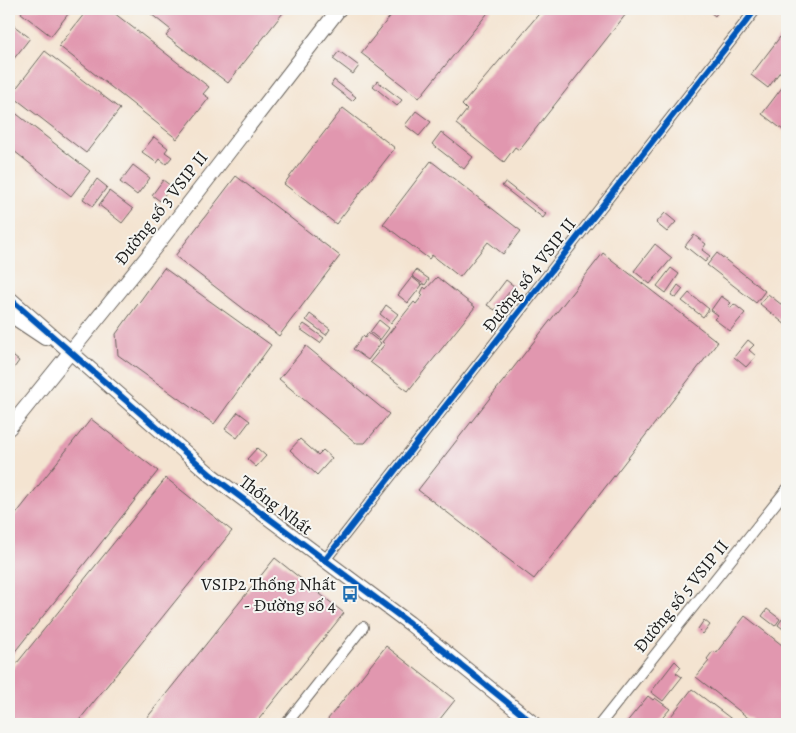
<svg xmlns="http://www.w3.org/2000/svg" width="796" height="733" font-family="Alegreya,serif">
  <rect width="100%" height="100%" fill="#f6f6f2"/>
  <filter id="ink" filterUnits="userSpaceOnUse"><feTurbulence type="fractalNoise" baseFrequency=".02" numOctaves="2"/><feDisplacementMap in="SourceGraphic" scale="10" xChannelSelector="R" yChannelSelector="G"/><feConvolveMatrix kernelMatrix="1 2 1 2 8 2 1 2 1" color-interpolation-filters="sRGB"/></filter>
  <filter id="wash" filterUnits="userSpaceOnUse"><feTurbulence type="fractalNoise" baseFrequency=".0096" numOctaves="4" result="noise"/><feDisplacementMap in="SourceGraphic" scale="20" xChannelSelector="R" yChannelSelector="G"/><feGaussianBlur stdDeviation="1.12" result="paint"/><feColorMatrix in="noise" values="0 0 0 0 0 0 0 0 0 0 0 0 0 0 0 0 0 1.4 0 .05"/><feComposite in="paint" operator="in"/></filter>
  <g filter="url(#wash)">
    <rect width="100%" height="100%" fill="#f4e4d1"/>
    <g id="blocks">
      <g fill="#e197af">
        <polygon points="24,9 72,9 51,36 21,13"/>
        <polygon points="88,9 109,9 209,87 203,94 209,98 177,139 59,46"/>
        <polygon points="155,9 286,9 228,83 166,36 171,30 151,14"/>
        <polygon points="396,9 491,9 419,98 361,53"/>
        <polygon points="543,9 630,9 519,150 515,147 504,162 456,124 467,110 462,105"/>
        <polygon points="706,9 720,9 715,16"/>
        <polygon points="9,22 30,38 9,65"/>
        <polygon points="780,37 787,43 787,62 768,88 751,75"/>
        <polygon points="45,51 120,109 86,153 11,95"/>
        <polygon points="339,51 359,66 353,74 333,59"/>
        <polygon points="334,80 356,97 352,101 331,85"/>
        <polygon points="377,81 402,100 397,106 373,86"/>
        <polygon points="787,81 787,133 762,114"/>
        <polygon points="9,108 90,171 71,196 9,147"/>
        <polygon points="343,108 395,148 336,224 284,184"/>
        <polygon points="416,111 431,122 419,136 405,125"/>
        <polygon points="441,132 473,157 464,169 432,144"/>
        <polygon points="154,137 168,148 165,152 172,157 166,164 160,159 157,163 142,152"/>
        <polygon points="431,161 521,231 503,254 488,242 460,277 432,255 429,259 383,224"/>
        <polygon points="133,165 150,178 137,195 120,182"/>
        <polygon points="236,176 340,256 279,336 175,256"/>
        <polygon points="97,179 107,187 93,206 83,199"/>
        <polygon points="163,180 171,186 160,201 152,195"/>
        <polygon points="505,182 546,214 543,218 502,186"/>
        <polygon points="109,191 133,209 122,223 99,205"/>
        <polygon points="665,213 676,222 667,232 656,223"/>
        <polygon points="694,235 706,244 702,250 710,256 705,262 685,246"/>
        <polygon points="655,244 672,258 650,284 634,271"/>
        <polygon points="603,253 718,342 534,579 418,490"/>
        <polygon points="717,253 765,291 756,303 707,265"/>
        <polygon points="164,268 271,345 214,424 118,355 116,334"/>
        <polygon points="671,268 679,274 666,293 657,286"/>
        <polygon points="416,270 429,279 425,285 412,276"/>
        <polygon points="412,277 422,285 408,303 398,295"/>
        <polygon points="437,277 475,307 408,391 370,362 385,344 382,342 414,302 416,304 423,295 421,293 424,287 426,289"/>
        <polygon points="506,280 514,286 495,310 487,305"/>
        <polygon points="678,285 683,289 676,298 671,295"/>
        <polygon points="689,293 709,309 703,317 682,301"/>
        <polygon points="768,294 787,309 787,326 760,304"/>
        <polygon points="721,296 731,303 728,306 731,308 734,304 745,313 730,331 714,319 718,315 711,310"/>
        <polygon points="386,305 398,314 391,323 380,314"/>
        <polygon points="310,314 330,329 326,335 306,320"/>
        <polygon points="379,320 389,328 380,340 370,332"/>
        <polygon points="304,324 324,338 320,343 300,329"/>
        <polygon points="368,333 381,343 368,360 353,349 363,336 365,338"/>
        <polygon points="748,340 754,345 749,350 756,356 746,367 734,357"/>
        <polygon points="306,346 389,414 365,443 356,443 279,379"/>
        <polygon points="9,353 19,361 9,375"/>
        <polygon points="238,412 250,421 237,438 225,429"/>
        <polygon points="91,419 158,471 9,659 9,523"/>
        <polygon points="300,439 318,455 323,450 332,458 317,475 290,450"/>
        <polygon points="257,448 266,456 256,467 247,459"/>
        <polygon points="166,478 232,531 76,724 9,724 9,673"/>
        <polygon points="275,558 344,613 255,724 142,724"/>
        <polygon points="767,609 780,619 775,626 762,616"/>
        <polygon points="745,616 787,649 787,724 756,724 696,677 709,661 707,659 713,651 716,653"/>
        <polygon points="782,619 787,623 787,632 778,625"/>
        <polygon points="704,620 710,625 703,634 698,629"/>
        <polygon points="386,646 455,700 436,724 324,724"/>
        <polygon points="675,661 681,667 676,673 682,677 663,701 651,692"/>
        <polygon points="692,689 738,724 665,724"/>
        <polygon points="648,696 653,700 655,698 670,709 657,724 625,724"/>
      </g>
    </g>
  </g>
  <g filter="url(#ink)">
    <use href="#blocks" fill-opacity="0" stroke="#68625b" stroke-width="1"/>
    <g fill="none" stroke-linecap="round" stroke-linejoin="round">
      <g stroke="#68625b" stroke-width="12">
        <g id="street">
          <polyline points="325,560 756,9"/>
          <polyline points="286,724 363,627"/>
          <polyline points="600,724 787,489"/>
        </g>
      </g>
      <g stroke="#68625b" stroke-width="16">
        <g id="secondary">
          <polyline points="9,298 211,475 409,623 534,724"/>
          <polyline points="9,314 45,338"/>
          <polyline points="9,428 156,246 339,9"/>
        </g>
      </g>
      <use href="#street" stroke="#fff" stroke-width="10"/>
      <use href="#secondary" stroke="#fff" stroke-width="14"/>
      <g stroke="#f6f6f2" stroke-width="9">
        <g id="cycleway">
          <polyline points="9,298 211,475 409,623 534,724"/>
          <polyline points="325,560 756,9"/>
        </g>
      </g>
      <use href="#cycleway" stroke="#0057b8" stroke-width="6"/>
    </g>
  </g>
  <defs>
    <g id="bus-bare" transform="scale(1.35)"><path d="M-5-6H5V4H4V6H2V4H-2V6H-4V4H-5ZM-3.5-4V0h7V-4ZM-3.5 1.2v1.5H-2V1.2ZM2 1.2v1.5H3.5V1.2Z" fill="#1f6fb2" stroke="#f6f6f2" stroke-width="2.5" paint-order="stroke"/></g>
  </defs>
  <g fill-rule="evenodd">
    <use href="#bus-bare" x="350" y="594"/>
  </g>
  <g text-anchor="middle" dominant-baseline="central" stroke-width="4" stroke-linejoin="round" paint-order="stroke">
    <g font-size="18" fill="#1c1c1c" stroke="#f6f6f2">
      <text transform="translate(161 208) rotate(-52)">Đường số 3 VSIP II</text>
      <text transform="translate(529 275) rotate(-52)">Đường số 4 VSIP II</text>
      <text transform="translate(276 505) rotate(37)">Thống Nhất</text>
      <text transform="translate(681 596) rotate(-51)">Đường số 5 VSIP II</text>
    </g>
    <g font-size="18" fill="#1c1c1c" stroke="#f6f6f2" text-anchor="end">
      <text x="336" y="584">VSIP2 Thống Nhất<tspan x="336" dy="21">- Đường số 4</tspan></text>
    </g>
  </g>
  <rect width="796" height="733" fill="none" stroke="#f6f6f2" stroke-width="30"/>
</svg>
